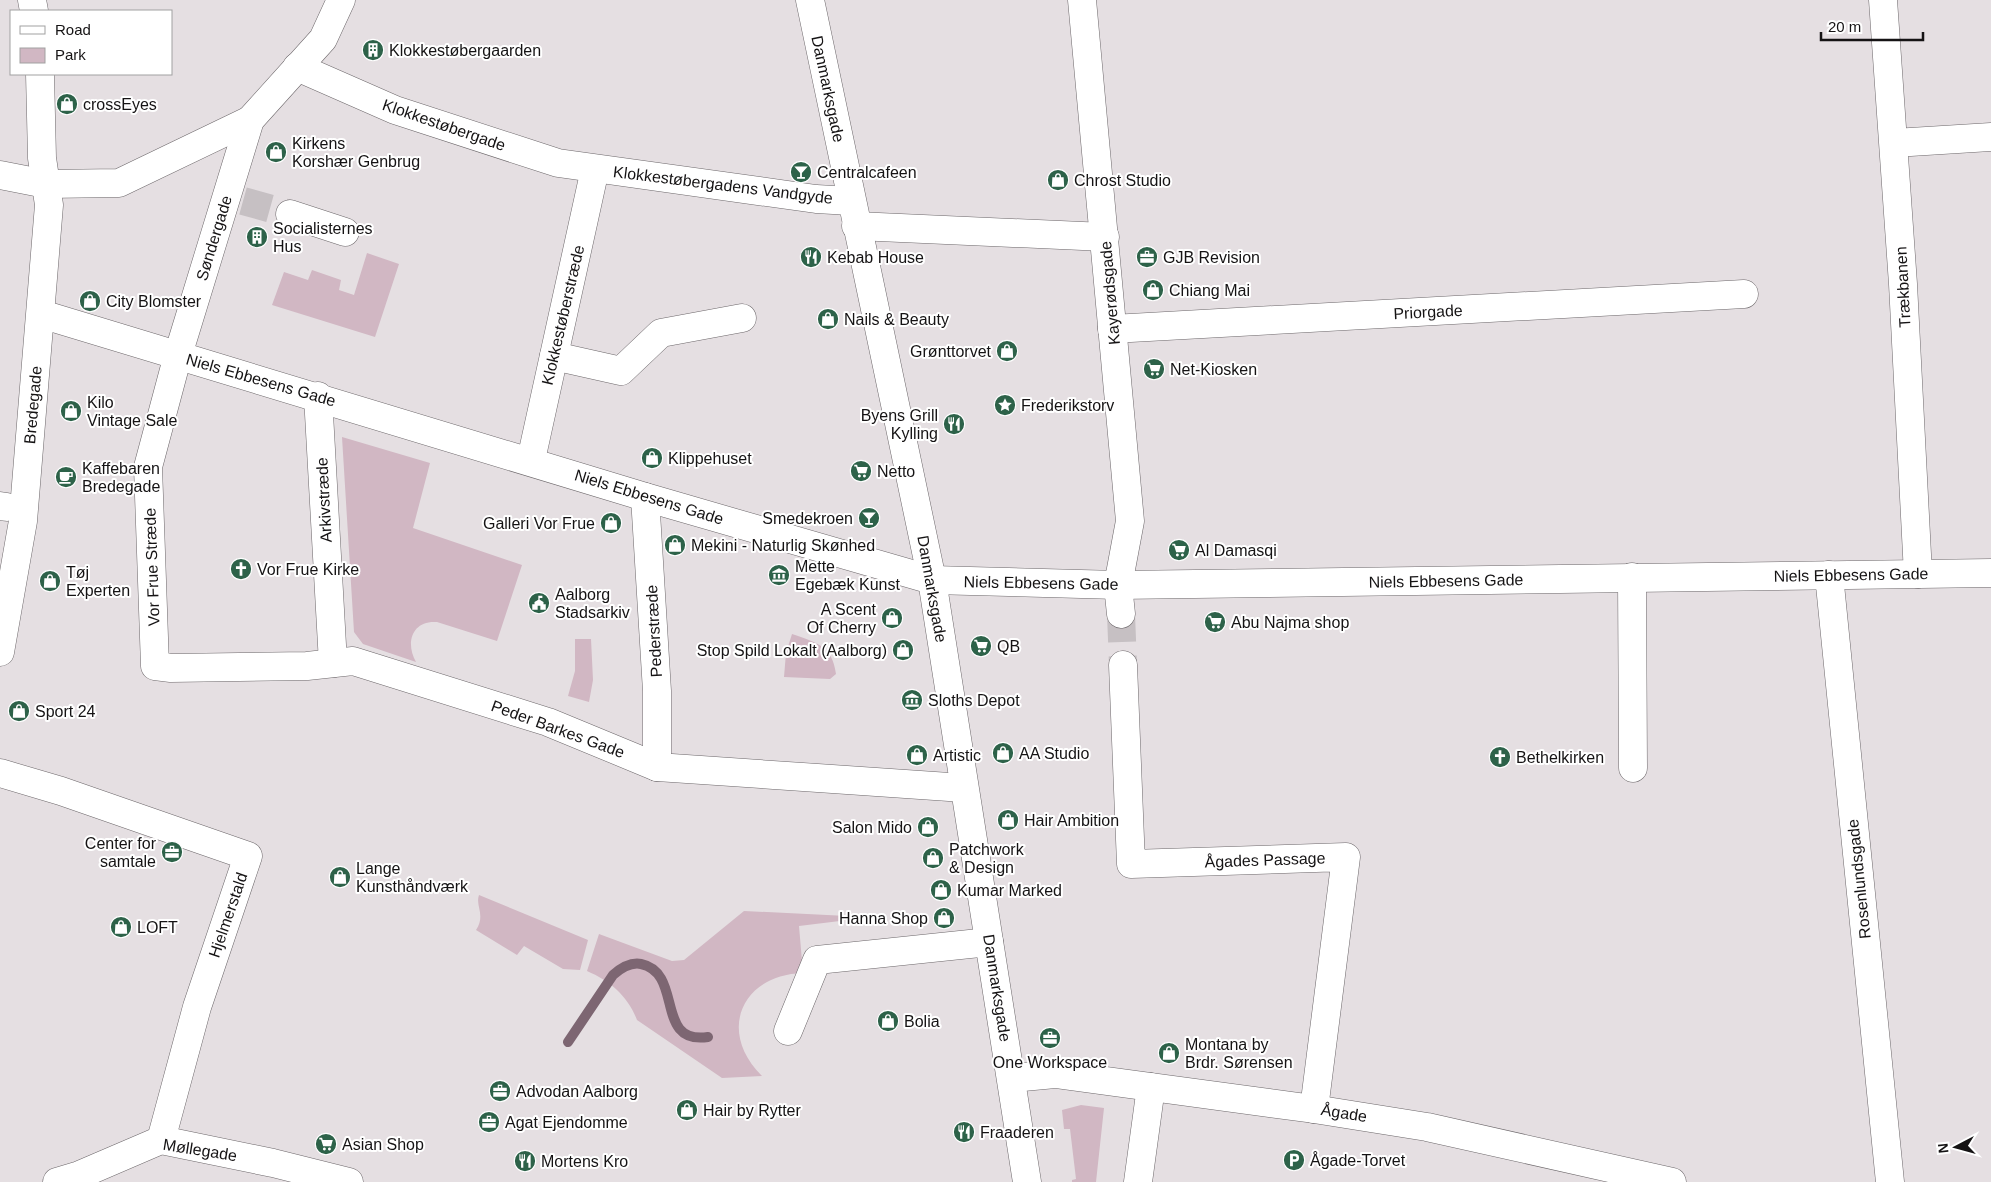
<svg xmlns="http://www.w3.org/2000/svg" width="1991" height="1182" font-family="Arial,sans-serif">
  <rect width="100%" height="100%" fill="#e5dfe2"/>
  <g fill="#d1b7c3">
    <polygon points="367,253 399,264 375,337 272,305 284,272 308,280 312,270 341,280 339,290 354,295"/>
    <path d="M342,437L430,463L413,528L522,565L497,641L437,622C412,620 405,643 416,662L363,644L354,632Z"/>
    <path d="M792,634C817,643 832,645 836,674L830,679L784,677L786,653Z"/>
    <polygon points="575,639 591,639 593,680 589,702 568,696 575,671"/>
    <path d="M479,895L588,940L580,970L563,969L524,946L517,955L476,930C486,915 475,906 479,895Z"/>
    <path d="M744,911L847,916L848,920L799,926L803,973C741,975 717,1032 762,1076L722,1078L637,1020C628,996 610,981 587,971L599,934L672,961L684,960Z"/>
    <polygon points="1081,1105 1104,1108 1096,1182 1072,1182 1072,1180 1076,1179 1070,1129 1064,1129 1062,1110"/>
  </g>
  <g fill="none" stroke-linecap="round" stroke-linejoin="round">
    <path stroke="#7d6672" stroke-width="10" d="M568,1042L613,975C621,968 631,962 641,964C684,973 654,1045 708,1037"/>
    <g stroke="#c6c0c3" stroke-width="28" stroke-dasharray="28 14" stroke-linecap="butt">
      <polyline points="243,201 290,214"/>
      <polyline points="1121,614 1123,665"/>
    </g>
    <g stroke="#6c676a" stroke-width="29">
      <g id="minor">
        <polyline points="32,0 34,11"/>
        <polyline points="341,0 323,39 250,120 178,355 148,467 155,666 171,668 307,666 353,661 548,722 657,767 964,788"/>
        <polyline points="810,0 932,580 1027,1182"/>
        <polyline points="1082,0 1130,521 1118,585 1121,614"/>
        <polyline points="1883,0 1903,284 1918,574"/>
        <polyline points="297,67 395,110 558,163 816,199 851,201"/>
        <polyline points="1894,143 1991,137"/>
        <polyline points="0,175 46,184 119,183 250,120"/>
        <polyline points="290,214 345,232"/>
        <polyline points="856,226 1105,237"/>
        <polyline points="41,314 645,497 932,580 1118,585 1991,573"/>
        <polyline points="1112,329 1744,294"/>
        <polyline points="554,356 621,371 661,333 742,318"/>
        <polyline points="318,396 333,663"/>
        <polyline points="531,460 595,169"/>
        <polyline points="645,497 657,691 657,767"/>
        <polyline points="0,506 7,507"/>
        <polyline points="1829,575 1890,1182"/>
        <polyline points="1632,577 1633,768"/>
        <polyline points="0,652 23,521 49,205 42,158 40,74"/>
        <polyline points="1123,665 1131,864 1346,857 1314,1109"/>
        <polyline points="0,773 61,791 248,856 197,1007 161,1140"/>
        <polyline points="788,1031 817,960 989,942"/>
        <polyline points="1012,1078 1055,1074 1314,1109 1427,1127 1672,1182"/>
        <polyline points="57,1182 77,1176 161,1140 273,1163 349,1182"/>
        <polyline points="1138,1182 1151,1087"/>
      </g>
    </g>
    <use href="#minor" stroke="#fff" stroke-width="28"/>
  </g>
  <defs>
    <g id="building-disc" transform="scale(1.125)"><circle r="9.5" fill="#2d6249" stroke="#fff"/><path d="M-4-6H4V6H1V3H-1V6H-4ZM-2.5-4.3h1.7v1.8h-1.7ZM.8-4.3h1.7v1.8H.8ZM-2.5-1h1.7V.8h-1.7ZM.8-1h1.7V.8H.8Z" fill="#fff"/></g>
    <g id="shop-disc" transform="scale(1.125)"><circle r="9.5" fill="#2d6249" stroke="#fff"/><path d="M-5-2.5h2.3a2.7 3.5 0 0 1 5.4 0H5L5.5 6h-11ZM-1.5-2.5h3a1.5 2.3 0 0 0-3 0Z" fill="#fff"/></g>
    <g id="bar-disc" transform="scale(1.125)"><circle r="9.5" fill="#2d6249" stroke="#fff"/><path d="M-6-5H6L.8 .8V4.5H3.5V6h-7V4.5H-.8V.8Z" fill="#fff"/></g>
    <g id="restaurant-disc" transform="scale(1.125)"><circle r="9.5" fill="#2d6249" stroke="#fff"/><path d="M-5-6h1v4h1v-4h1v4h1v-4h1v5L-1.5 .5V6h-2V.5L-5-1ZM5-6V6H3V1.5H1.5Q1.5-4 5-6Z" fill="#fff"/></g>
    <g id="office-disc" transform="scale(1.125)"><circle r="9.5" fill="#2d6249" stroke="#fff"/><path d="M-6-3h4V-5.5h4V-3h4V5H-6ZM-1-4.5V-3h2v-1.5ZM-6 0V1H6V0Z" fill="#fff"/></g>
    <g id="supermarket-disc" transform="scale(1.125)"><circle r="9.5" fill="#2d6249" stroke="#fff"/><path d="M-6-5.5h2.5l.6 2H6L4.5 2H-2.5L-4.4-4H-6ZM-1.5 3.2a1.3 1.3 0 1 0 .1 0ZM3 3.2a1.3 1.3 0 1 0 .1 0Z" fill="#fff"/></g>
    <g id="sight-disc" transform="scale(1.125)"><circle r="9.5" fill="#2d6249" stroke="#fff"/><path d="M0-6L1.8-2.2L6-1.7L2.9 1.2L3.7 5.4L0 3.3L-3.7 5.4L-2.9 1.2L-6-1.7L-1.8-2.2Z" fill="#fff"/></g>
    <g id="cafe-disc" transform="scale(1.125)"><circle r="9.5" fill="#2d6249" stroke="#fff"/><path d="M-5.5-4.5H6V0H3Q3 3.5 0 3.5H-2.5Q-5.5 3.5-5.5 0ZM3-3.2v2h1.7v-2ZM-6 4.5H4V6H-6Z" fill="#fff"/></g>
    <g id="church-disc" transform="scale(1.125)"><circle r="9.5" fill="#2d6249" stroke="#fff"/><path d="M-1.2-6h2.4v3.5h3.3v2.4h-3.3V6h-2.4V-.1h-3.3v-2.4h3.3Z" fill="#fff"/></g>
    <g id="museum-disc" transform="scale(1.125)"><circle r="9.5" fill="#2d6249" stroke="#fff"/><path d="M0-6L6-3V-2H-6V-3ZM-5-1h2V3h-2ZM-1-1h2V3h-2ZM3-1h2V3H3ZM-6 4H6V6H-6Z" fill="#fff"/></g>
    <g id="civic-disc" transform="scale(1.125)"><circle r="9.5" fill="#2d6249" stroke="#fff"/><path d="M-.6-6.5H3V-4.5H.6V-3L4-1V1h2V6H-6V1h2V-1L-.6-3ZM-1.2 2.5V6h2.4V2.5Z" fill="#fff"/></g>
    <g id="parking-disc" transform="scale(1.125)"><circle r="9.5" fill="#2d6249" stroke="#fff"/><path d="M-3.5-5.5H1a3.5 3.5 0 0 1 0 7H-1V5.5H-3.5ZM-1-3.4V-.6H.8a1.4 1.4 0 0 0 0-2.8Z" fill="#fff"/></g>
  </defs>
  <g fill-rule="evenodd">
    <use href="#building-disc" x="373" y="50"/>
    <use href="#shop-disc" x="67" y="104"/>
    <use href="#shop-disc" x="276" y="152"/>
    <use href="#bar-disc" x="801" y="172"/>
    <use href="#shop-disc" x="1058" y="180"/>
    <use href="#building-disc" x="257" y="237"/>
    <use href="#restaurant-disc" x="811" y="257"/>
    <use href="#office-disc" x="1147" y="257"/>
    <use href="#shop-disc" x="1153" y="290"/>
    <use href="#shop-disc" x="90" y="301"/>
    <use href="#shop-disc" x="828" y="319"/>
    <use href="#shop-disc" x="1007" y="351"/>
    <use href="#supermarket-disc" x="1154" y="369"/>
    <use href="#sight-disc" x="1005" y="405"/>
    <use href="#shop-disc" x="71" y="411"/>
    <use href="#restaurant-disc" x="954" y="424"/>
    <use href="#shop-disc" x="652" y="458"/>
    <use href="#supermarket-disc" x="861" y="471"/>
    <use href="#cafe-disc" x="66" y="477"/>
    <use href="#bar-disc" x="869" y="518"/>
    <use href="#shop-disc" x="611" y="523"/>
    <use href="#shop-disc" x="675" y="545"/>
    <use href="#supermarket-disc" x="1179" y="550"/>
    <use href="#church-disc" x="241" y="569"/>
    <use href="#museum-disc" x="779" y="575"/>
    <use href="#shop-disc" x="50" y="581"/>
    <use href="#civic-disc" x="539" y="603"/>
    <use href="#shop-disc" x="892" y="618"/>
    <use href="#supermarket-disc" x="1215" y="622"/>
    <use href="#supermarket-disc" x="981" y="646"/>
    <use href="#shop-disc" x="903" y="650"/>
    <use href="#museum-disc" x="912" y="700"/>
    <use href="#shop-disc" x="19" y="711"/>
    <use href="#shop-disc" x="1003" y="753"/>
    <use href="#shop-disc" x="917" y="755"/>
    <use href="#church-disc" x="1500" y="757"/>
    <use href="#shop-disc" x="1008" y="820"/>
    <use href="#shop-disc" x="928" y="827"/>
    <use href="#office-disc" x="172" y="852"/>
    <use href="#shop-disc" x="933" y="858"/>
    <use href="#shop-disc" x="340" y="877"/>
    <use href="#shop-disc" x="941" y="890"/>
    <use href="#shop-disc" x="944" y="918"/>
    <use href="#shop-disc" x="121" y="927"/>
    <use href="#shop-disc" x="888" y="1021"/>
    <use href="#office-disc" x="1050" y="1038"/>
    <use href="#shop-disc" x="1169" y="1053"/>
    <use href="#office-disc" x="500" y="1091"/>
    <use href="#shop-disc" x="687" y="1110"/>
    <use href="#office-disc" x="489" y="1122"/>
    <use href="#restaurant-disc" x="964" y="1132"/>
    <use href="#supermarket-disc" x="326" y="1144"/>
    <use href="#parking-disc" x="1294" y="1160"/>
    <use href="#restaurant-disc" x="525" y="1161"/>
  </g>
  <g text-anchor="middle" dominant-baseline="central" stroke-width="4" stroke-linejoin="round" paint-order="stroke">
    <g font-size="16" fill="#151314" stroke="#fff" text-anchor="start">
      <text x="389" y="50">Klokkestøbergaarden</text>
      <text x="83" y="104">crossEyes</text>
      <text x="292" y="143">Kirkens<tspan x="292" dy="18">Korshær Genbrug</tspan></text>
      <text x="817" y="172">Centralcafeen</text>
      <text x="1074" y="180">Chrost Studio</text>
      <text x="273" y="228">Socialisternes<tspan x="273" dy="18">Hus</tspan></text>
      <text x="827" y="257">Kebab House</text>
      <text x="1163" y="257">GJB Revision</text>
      <text x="1169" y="290">Chiang Mai</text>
      <text x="106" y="301">City Blomster</text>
      <text x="844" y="319">Nails &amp; Beauty</text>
      <text x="991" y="351" text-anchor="end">Grønttorvet</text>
      <text x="1170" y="369">Net-Kiosken</text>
      <text x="87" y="402">Kilo<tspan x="87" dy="18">Vintage Sale</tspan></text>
      <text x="1021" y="405">Frederikstorv</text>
      <text x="938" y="415" text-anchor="end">Byens Grill<tspan x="938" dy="18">Kylling</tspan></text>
      <text x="668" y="458">Klippehuset</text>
      <text x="82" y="468">Kaffebaren<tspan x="82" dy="18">Bredegade</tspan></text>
      <text x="877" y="471">Netto</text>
      <text x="853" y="518" text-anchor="end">Smedekroen</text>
      <text x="595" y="523" text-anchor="end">Galleri Vor Frue</text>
      <text x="691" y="545">Mekini - Naturlig Skønhed</text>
      <text x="1195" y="550">Al Damasqi</text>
      <text x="795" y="566">Mette<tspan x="795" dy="18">Egebæk Kunst</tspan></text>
      <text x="257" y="569">Vor Frue Kirke</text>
      <text x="66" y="572">Tøj<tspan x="66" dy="18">Experten</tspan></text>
      <text x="555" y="594">Aalborg<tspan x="555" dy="18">Stadsarkiv</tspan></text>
      <text x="876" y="609" text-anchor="end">A Scent<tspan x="876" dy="18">Of Cherry</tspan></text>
      <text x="1231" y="622">Abu Najma shop</text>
      <text x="997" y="646">QB</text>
      <text x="887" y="650" text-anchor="end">Stop Spild Lokalt (Aalborg)</text>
      <text x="928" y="700">Sloths Depot</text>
      <text x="35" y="711">Sport 24</text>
      <text x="1019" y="753">AA Studio</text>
      <text x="933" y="755">Artistic</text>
      <text x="1516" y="757">Bethelkirken</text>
      <text x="1024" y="820">Hair Ambition</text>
      <text x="912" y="827" text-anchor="end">Salon Mido</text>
      <text x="156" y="843" text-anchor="end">Center for<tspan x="156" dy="18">samtale</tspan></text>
      <text x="949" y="849">Patchwork<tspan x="949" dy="18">&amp; Design</tspan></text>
      <text x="356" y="868">Lange<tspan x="356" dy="18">Kunsthåndværk</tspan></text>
      <text x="957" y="890">Kumar Marked</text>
      <text x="928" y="918" text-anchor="end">Hanna Shop</text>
      <text x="137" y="927">LOFT</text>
      <text x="904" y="1021">Bolia</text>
      <text x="1185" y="1044">Montana by<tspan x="1185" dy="18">Brdr. Sørensen</tspan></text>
      <text x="1050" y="1062" text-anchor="middle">One Workspace</text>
      <text x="516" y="1091">Advodan Aalborg</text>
      <text x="703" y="1110">Hair by Rytter</text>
      <text x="505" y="1122">Agat Ejendomme</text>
      <text x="980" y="1132">Fraaderen</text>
      <text x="342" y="1144">Asian Shop</text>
      <text x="1310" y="1160">Ågade-Torvet</text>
      <text x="541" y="1161">Mortens Kro</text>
    </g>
    <g font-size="16" fill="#151314" stroke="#fff">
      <text transform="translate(828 89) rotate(78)">Danmarksgade</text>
      <text transform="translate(444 125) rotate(19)">Klokkestøbergade</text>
      <text transform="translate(723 185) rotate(7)">Klokkestøbergadens Vandgyde</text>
      <text transform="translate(214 238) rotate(-73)">Søndergade</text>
      <text transform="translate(1903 287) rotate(-93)">Trækbanen</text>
      <text transform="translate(1110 293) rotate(-95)">Kayerødsgade</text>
      <text transform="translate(1428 312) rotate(-3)">Priorgade</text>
      <text transform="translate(563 315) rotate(-77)">Klokkestøberstræde</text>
      <text transform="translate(261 380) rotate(16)">Niels Ebbesens Gade</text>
      <text transform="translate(33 405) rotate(-85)">Bredegade</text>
      <text transform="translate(649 497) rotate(17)">Niels Ebbesens Gade</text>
      <text transform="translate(324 500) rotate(-93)">Arkivstræde</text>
      <text transform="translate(152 567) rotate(-92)">Vor Frue Stræde</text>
      <text transform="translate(1851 575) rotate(-1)">Niels Ebbesens Gade</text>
      <text transform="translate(1446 581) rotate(-1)">Niels Ebbesens Gade</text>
      <text transform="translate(1041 583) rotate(1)">Niels Ebbesens Gade</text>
      <text transform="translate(932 589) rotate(80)">Danmarksgade</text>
      <text transform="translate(654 631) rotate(-93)">Pederstræde</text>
      <text transform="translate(558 729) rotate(20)">Peder Barkes Gade</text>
      <text transform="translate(1265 860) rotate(-2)">Ågades Passage</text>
      <text transform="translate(1859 879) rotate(-96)">Rosenlundsgade</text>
      <text transform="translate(228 915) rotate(-71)">Hjelmerstald</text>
      <text transform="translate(997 988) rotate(81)">Danmarksgade</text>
      <text transform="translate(1344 1113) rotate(9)">Ågade</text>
      <text transform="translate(200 1150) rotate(9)">Møllegade</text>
    </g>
  </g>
  <rect x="10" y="10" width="162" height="65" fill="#ffffff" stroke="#a1a1a1"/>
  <rect x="20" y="26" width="25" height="8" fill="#ffffff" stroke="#a1a1a1"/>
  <text x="55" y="35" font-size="15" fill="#151314">Road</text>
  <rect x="20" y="48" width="25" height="15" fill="#d1b7c3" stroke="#a1a1a1"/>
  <text x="55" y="60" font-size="15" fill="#151314">Park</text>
  <g transform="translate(1956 1147) rotate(264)" stroke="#ffffff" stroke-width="4" paint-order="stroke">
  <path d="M0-4L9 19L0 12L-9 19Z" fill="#151314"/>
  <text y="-8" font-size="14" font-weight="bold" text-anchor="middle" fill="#151314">N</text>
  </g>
  <path d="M1821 32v8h102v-8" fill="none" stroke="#151314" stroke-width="2.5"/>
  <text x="1828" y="32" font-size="15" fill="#151314" stroke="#ffffff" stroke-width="4" paint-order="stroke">20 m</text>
</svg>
